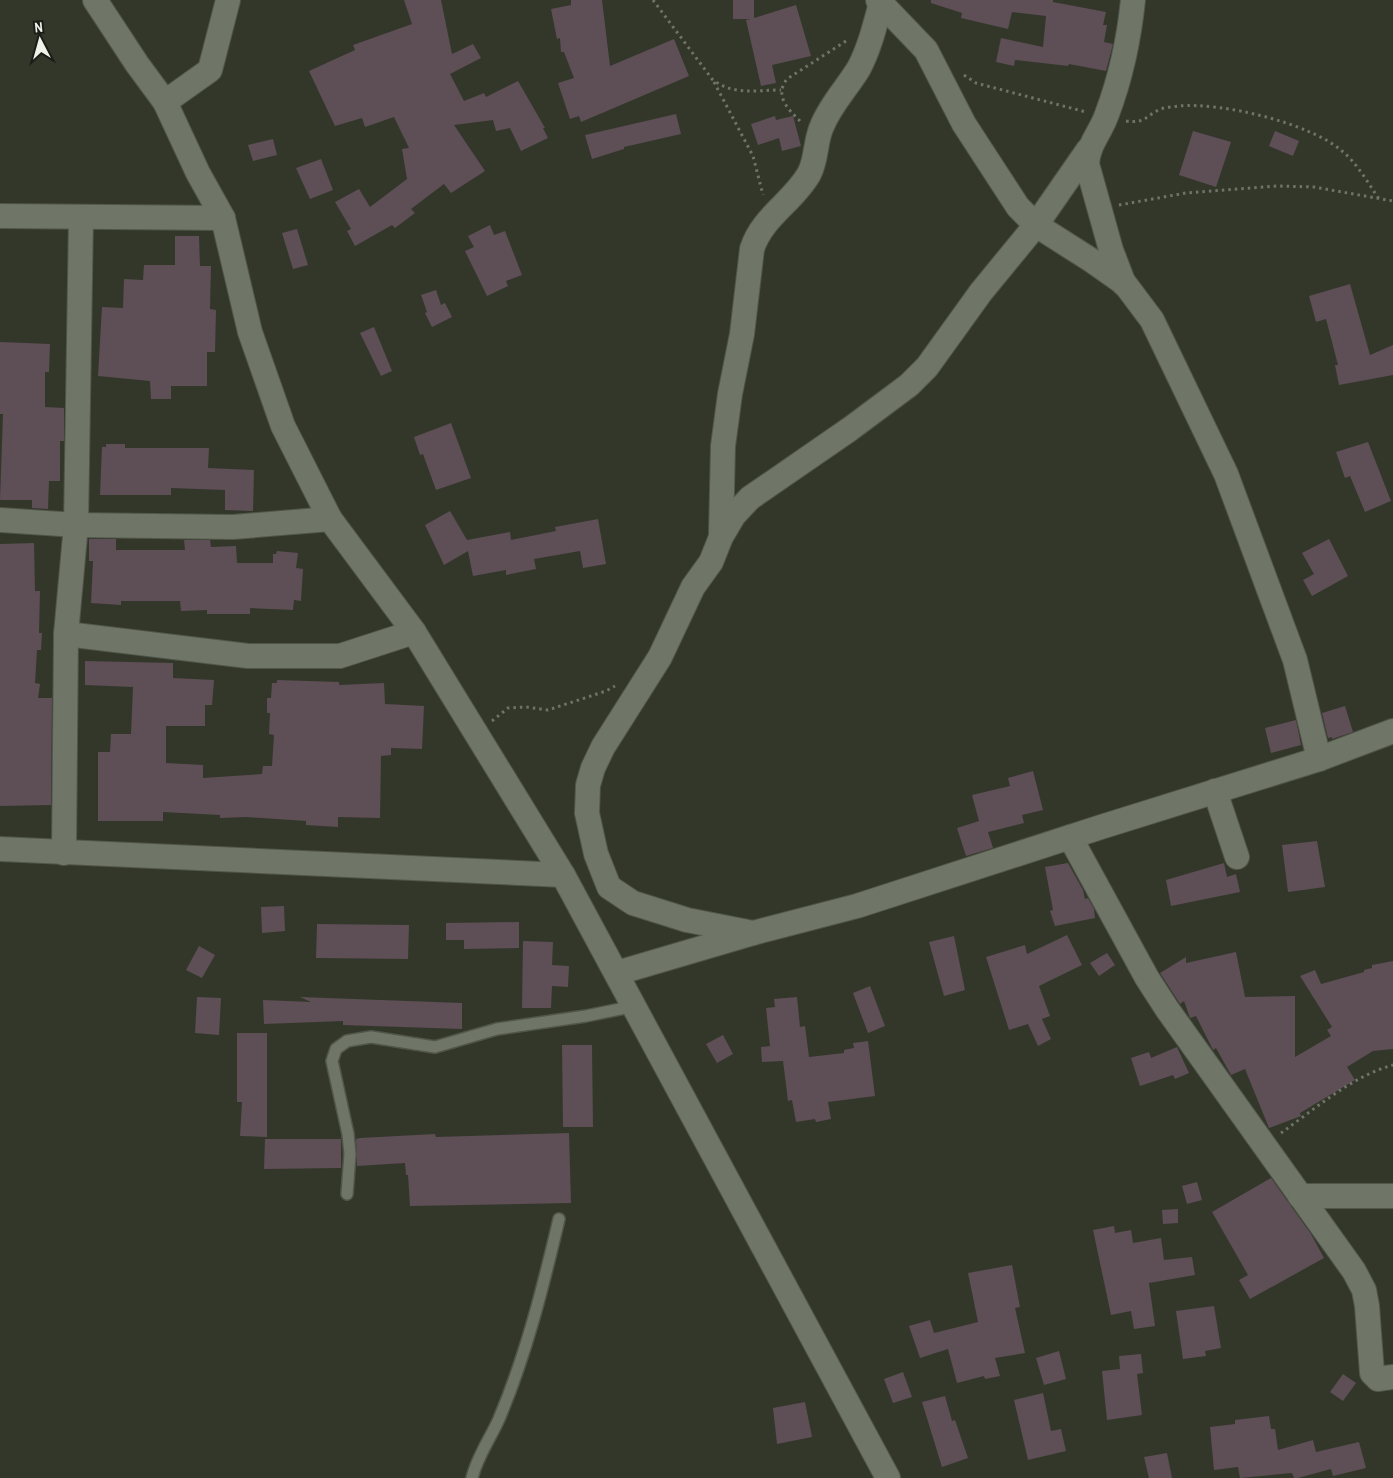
<svg xmlns="http://www.w3.org/2000/svg" width="1393" height="1478" font-family="'Archivo Narrow',sans-serif">
  <rect width="100%" height="100%" fill="#32372a"/>
  <g fill="#5e4e56">
    <polygon points="404,0 441,0 452,54 473,44 481,58 450,74 464,101 484,93 486,97 518,81 545,128 543,128 548,138 521,151 510,128 496,131 493,120 454,125 485,171 451,193 444,184 411,209 415,213 395,228 392,225 355,246 347,231 351,229 335,202 359,189 370,207 407,179 402,149 409,148 394,117 365,127 362,118 335,126 309,71 355,50 353,45 412,24"/>
    <polygon points="571,0 602,0 610,66 674,39 689,76 581,122 579,116 570,119 558,83 574,78 564,52 561,52 560,38 557,39 551,9 571,5"/>
    <polygon points="733,0 754,0 754,18 796,5 811,56 772,65 776,83 761,86 746,20 750,19 733,19"/>
    <polygon points="931,0 1053,0 1053,2 1106,12 1103,25 1107,25 1104,42 1113,44 1106,71 1069,64 1068,66 1015,60 1014,66 996,62 1001,38 1043,47 1046,16 1012,12 1008,29 961,18 962,13 931,3"/>
    <polygon points="676,114 681,134 624,147 624,149 592,159 585,135"/>
    <polygon points="775,116 776,120 793,116 801,146 782,151 779,138 758,145 751,124"/>
    <polygon points="1193,131 1231,142 1216,187 1179,175"/>
    <polygon points="1275,131 1299,141 1293,156 1269,146"/>
    <polygon points="273,139 277,155 253,161 248,145"/>
    <polygon points="321,159 333,190 310,199 296,168"/>
    <polygon points="490,225 494,235 505,231 522,275 506,281 508,286 487,296 465,251 474,247 468,236"/>
    <polygon points="297,229 308,265 293,269 282,233"/>
    <polygon points="175,236 199,236 200,266 211,266 210,309 216,310 215,352 207,352 207,386 171,386 171,399 151,399 150,381 98,376 102,307 123,308 124,279 143,280 144,265 175,265"/>
    <polygon points="1350,284 1370,355 1393,345 1393,375 1339,385 1335,365 1338,365 1326,319 1316,322 1309,296"/>
    <polygon points="436,290 441,305 445,303 452,317 432,327 425,313 427,312 421,295"/>
    <polygon points="374,327 392,371 381,376 360,333"/>
    <polygon points="0,342 50,344 49,372 45,372 45,407 64,408 64,441 60,441 60,481 49,481 48,509 32,508 32,500 0,500 3,414 0,414"/>
    <polygon points="451,423 471,478 436,490 423,454 420,455 414,437"/>
    <polygon points="1368,442 1391,501 1365,512 1350,476 1345,478 1336,452"/>
    <polygon points="106,444 125,444 125,448 209,448 208,468 254,470 253,511 225,510 225,490 171,488 171,495 100,495 102,447 106,447"/>
    <polygon points="450,511 467,540 510,532 511,540 556,531 555,527 598,519 606,564 583,568 580,551 534,559 536,569 506,575 506,570 473,576 468,551 444,565 425,525"/>
    <polygon points="89,539 116,539 116,550 185,550 184,540 210,540 211,547 236,546 237,563 273,563 273,554 276,554 277,551 298,553 296,568 303,569 301,601 294,600 293,610 250,608 250,614 207,614 207,610 181,611 180,601 121,601 121,605 91,603 93,561 89,561"/>
    <polygon points="1329,539 1348,576 1312,596 1303,580 1314,574 1302,553"/>
    <polygon points="34,543 35,591 40,591 39,633 42,633 41,650 37,650 35,683 40,684 38,698 52,698 51,805 0,806 0,544"/>
    <polygon points="85,661 173,663 173,678 214,680 212,705 205,705 205,726 166,726 166,763 203,765 203,778 262,774 263,766 272,766 274,735 269,734 270,713 267,713 267,698 271,698 272,683 277,683 277,680 339,682 339,685 384,683 385,704 424,706 422,749 391,748 391,755 381,756 380,818 338,817 338,827 306,825 306,821 246,817 220,818 220,815 163,812 163,821 98,821 98,752 110,752 111,734 131,734 133,687 85,685"/>
    <polygon points="1345,706 1353,732 1332,739 1332,737 1328,738 1322,713"/>
    <polygon points="1296,720 1301,745 1271,753 1265,728"/>
    <polygon points="1033,771 1043,810 1022,815 1024,823 988,832 993,848 966,856 957,828 979,821 972,795 1010,786 1008,778"/>
    <polygon points="1317,841 1325,887 1288,892 1282,845"/>
    <polygon points="1068,863 1083,890 1085,899 1088,898 1094,909 1095,918 1055,926 1050,911 1053,910 1045,867"/>
    <polygon points="1224,863 1227,877 1236,874 1240,892 1171,906 1166,880"/>
    <polygon points="284,906 285,931 262,933 261,907"/>
    <polygon points="519,922 519,948 464,949 464,940 446,940 446,923"/>
    <polygon points="317,924 409,925 408,959 316,958"/>
    <polygon points="1067,935 1082,965 1039,986 1050,1016 1042,1019 1051,1039 1038,1046 1028,1024 1009,1030 986,957 1025,945 1027,954"/>
    <polygon points="954,936 965,990 944,996 929,942"/>
    <polygon points="523,941 553,942 552,965 569,966 568,987 552,986 551,1008 522,1008"/>
    <polygon points="199,946 215,955 202,978 186,970"/>
    <polygon points="1236,952 1245,997 1295,996 1295,1057 1331,1036 1327,1030 1332,1027 1300,976 1315,970 1321,984 1364,972 1364,970 1372,968 1372,965 1393,961 1393,1049 1373,1051 1347,1067 1355,1080 1300,1113 1301,1116 1269,1128 1245,1069 1231,1075 1216,1048 1213,1050 1196,1016 1190,1018 1184,1001 1180,1004 1160,973 1186,957 1186,963"/>
    <polygon points="1107,953 1115,965 1099,976 1090,963"/>
    <polygon points="870,986 885,1026 868,1033 853,993"/>
    <polygon points="197,997 221,998 219,1035 195,1033"/>
    <polygon points="300,997 462,1003 462,1029 343,1025 343,1021 264,1024 263,1000 311,1002"/>
    <polygon points="797,997 800,1027 805,1026 809,1057 844,1053 844,1050 854,1048 853,1043 868,1041 875,1096 828,1102 831,1119 816,1122 815,1119 796,1122 792,1100 788,1101 783,1061 762,1062 761,1047 770,1046 766,1008 775,1007 774,999"/>
    <polygon points="237,1033 267,1033 267,1137 240,1136 242,1102 237,1102"/>
    <polygon points="723,1035 733,1054 717,1063 706,1044"/>
    <polygon points="562,1045 592,1045 593,1127 563,1127"/>
    <polygon points="1177,1047 1189,1073 1175,1079 1173,1075 1140,1086 1131,1058 1149,1052 1151,1058"/>
    <polygon points="569,1133 571,1203 410,1206 408,1175 406,1175 405,1163 357,1166 356,1139 360,1138 435,1134 436,1137"/>
    <polygon points="265,1139 341,1139 341,1168 264,1169"/>
    <polygon points="1271,1178 1311,1234 1324,1258 1250,1299 1239,1280 1248,1275 1212,1212"/>
    <polygon points="1197,1182 1202,1200 1187,1204 1182,1186"/>
    <polygon points="1178,1209 1178,1223 1163,1224 1162,1210"/>
    <polygon points="1114,1226 1115,1233 1131,1230 1133,1243 1161,1238 1164,1260 1192,1257 1195,1275 1149,1283 1155,1326 1134,1329 1131,1311 1111,1315 1093,1230"/>
    <polygon points="1012,1265 1020,1307 1015,1308 1025,1353 995,1358 1000,1376 985,1379 984,1376 957,1383 948,1349 920,1358 909,1326 930,1320 934,1333 978,1322 968,1273"/>
    <polygon points="1214,1306 1221,1348 1205,1351 1206,1356 1183,1359 1176,1311"/>
    <polygon points="1059,1351 1066,1379 1044,1385 1036,1358"/>
    <polygon points="1141,1354 1143,1373 1137,1374 1142,1415 1107,1420 1102,1371 1120,1369 1119,1356"/>
    <polygon points="903,1372 912,1397 893,1403 884,1379"/>
    <polygon points="1343,1374 1356,1383 1343,1401 1330,1392"/>
    <polygon points="1043,1393 1051,1431 1061,1429 1066,1451 1028,1460 1014,1400"/>
    <polygon points="945,1396 952,1421 955,1420 968,1458 942,1467 922,1402"/>
    <polygon points="805,1402 812,1437 777,1444 773,1408"/>
    <polygon points="1269,1416 1271,1429 1275,1429 1278,1450 1313,1440 1316,1452 1359,1442 1366,1468 1333,1476 1331,1469 1298,1478 1294,1478 1292,1473 1240,1478 1238,1467 1214,1470 1210,1427 1235,1424 1235,1420"/>
    <polygon points="1167,1453 1172,1478 1149,1478 1144,1457"/>
  </g>
  <g fill="none" stroke-linecap="round" stroke-linejoin="round">
    <g stroke="#51564a" stroke-width="14">
      <g id="service">
        <polyline points="347,1194 350,1154 348,1134 332,1061 336,1049 347,1041 371,1037 435,1047 497,1029 586,1016 635,1006"/>
        <path d="M472,1478C477,1457 490,1439 499,1419C526,1355 543,1287 559,1219"/>
      </g>
    </g>
    <g stroke="#51564a" stroke-width="26">
      <g id="minor">
        <polyline points="95,0 137,64 165,102 198,173 223,218 250,332 283,426 330,519 414,632 563,875 888,1478"/>
        <polyline points="878,0 926,50 964,124 1018,207 1036,225 1091,260 1125,284 1152,320 1226,474 1295,660 1319,759"/>
        <polyline points="165,102 210,70 228,0"/>
        <polyline points="0,216 223,218"/>
        <path d="M1124,284L1111,250L1087,164C1088,144 1101,132 1107,114C1121,77 1129,39 1133,0"/>
        <polyline points="0,520 76,525 233,527 330,519"/>
        <path d="M721,534L723,446L730,394L742,334L752,249C762,217 793,202 809,174C817,159 815,141 822,126C831,104 847,88 859,68C870,47 875,25 881,3"/>
        <polyline points="66,634 248,656 340,656 414,632"/>
        <polyline points="1215,791 1237,857"/>
        <polyline points="1070,837 1147,978 1167,1009 1354,1271 1364,1290 1367,1306 1372,1373 1378,1379 1393,1377"/>
        <polyline points="0,849 563,875"/>
        <polyline points="64,853 66,634 76,525 81,218"/>
        <polyline points="753,933 687,920 633,903 609,887 596,854 587,813 588,785 593,768 603,747 660,657 693,587 711,562 721,537 734,515 750,498 850,429 909,385 927,367 981,292 1036,225 1088,150"/>
        <polyline points="617,973 753,933 857,906 1101,827 1319,759 1393,731"/>
        <polyline points="1300,1196 1393,1196"/>
      </g>
    </g>
    <g stroke="#6f7468" stroke-width="3" stroke-dasharray="2.5 4" stroke-linecap="butt">
      <path d="M653,0L712,79C733,96 755,90 781,90"/>
      <polyline points="964,75 976,83 1086,112"/>
      <polyline points="714,82 753,156 763,195"/>
      <path d="M800,121C788,109 774,96 787,79L846,41"/>
      <path d="M1126,121C1146,124 1146,115 1161,109C1166,107 1173,107 1179,106C1221,102 1310,123 1342,151C1357,163 1368,183 1379,199"/>
      <polyline points="1119,205 1186,193 1277,186 1314,187 1393,201"/>
      <polyline points="492,721 508,708 526,707 548,710 606,691 615,686"/>
      <path d="M1281,1133C1315,1109 1352,1076 1393,1065"/>
    </g>
    <use href="#service" stroke="#6f7567" stroke-width="11"/>
    <use href="#minor" stroke="#6f7567" stroke-width="24"/>
  </g>
  <g transform="translate(40 40) rotate(354)" stroke="#1b1e18" stroke-width="4" paint-order="stroke">
  <path d="M0-4L9 19L0 12L-9 19Z" fill="#eff3ea"/>
  <text y="-8" font-size="14" font-weight="bold" text-anchor="middle" fill="#eff3ea">N</text>
  </g>
</svg>
